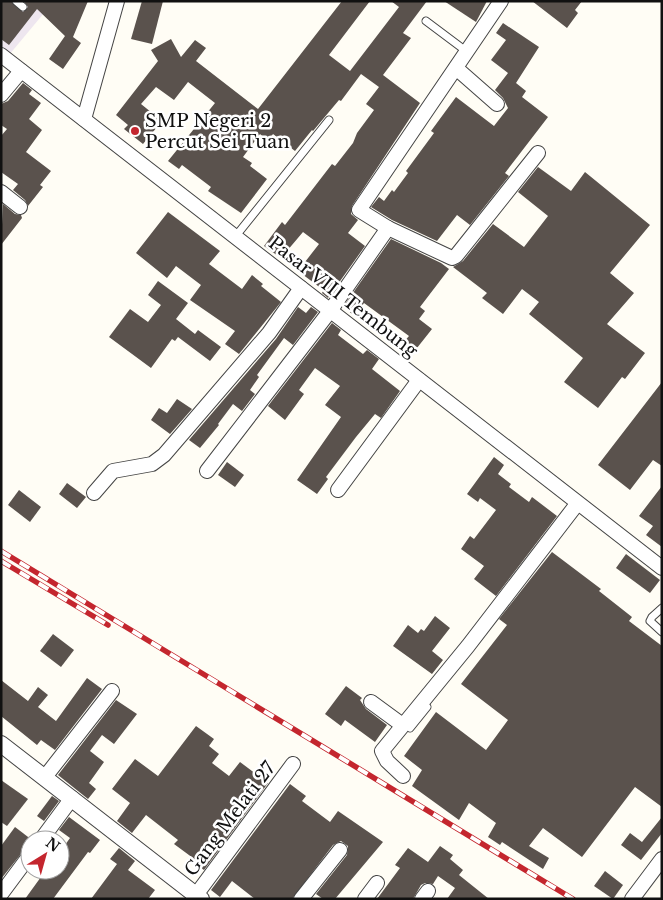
<svg xmlns="http://www.w3.org/2000/svg" width="663" height="900" font-family="'Libre Baskerville',serif">
  <rect width="100%" height="100%" fill="#fffdf5"/>
  <polygon fill="#eee6ef" points="1,1 54,1 9,55 1,49"/>
  <g fill="#5a524d">
    <polygon points="1,1 11,1 23,12 28,7 24,1 88,1 73,37 81,43 63,69 49,59 65,36 37,9 9,45 1,39"/>
    <polygon points="142,1 163,1 152,44 131,39"/>
    <polygon points="342,1 370,1 329,55 350,71 399,7 391,1 427,1 403,33 411,38 383,75 420,103 352,206 351,214 358,220 348,233 365,246 328,298 322,293 323,291 318,286 298,271 319,244 303,232 281,258 264,246 282,222 285,225 332,164 335,166 353,143 357,133 374,110 366,104 379,87 361,74 341,101 339,100 313,131 312,130 295,151 273,134 268,141 260,134 243,157 252,163 250,166 267,179 241,213 208,191 211,187 182,165 179,169 168,161 215,103 188,82 174,100 156,87 141,104 162,121 143,144 124,129 128,125 116,115 158,61 151,50 171,39 181,57 195,40 206,48 196,61 258,109"/>
    <polygon points="444,1 487,1 476,22"/>
    <polygon points="532,1 582,1 575,10 578,13 567,28"/>
    <polygon points="503,23 539,47 516,83 526,91 522,97 548,117 505,173 509,176 470,225 457,215 437,241 392,220 371,207 379,197 384,201 392,190 394,192 408,173 406,171 434,133 431,131 456,97 494,126 508,108 503,98 495,90 508,73 491,60 506,40 496,33"/>
    <polygon points="23,83 32,90 29,94 41,103 29,119 42,130 26,152 51,171 40,185 43,187 28,206 25,200 13,190 18,184 1,172 1,136 7,129 1,125 1,104 8,101"/>
    <polygon points="538,167 571,191 585,172 650,225 610,273 634,293 607,324 645,353 625,379 622,377 598,408 564,382 583,358 529,314 539,302 522,289 503,314 482,298 487,293 453,267 463,261 493,224 524,247 548,216 518,192"/>
    <polygon points="3,204 15,214 21,215 22,218 1,245"/>
    <polygon points="168,212 220,251 209,264 242,289 252,275 263,284 261,286 281,302 239,354 225,344 235,331 190,300 201,285 176,266 167,278 136,253"/>
    <polygon points="391,239 441,263 449,269 420,307 425,311 419,319 432,329 413,353 402,344 409,336 364,303 355,316 343,307"/>
    <polygon points="158,281 188,303 176,319 195,334 198,330 221,347 210,361 178,337 175,341 172,339 151,368 109,337 130,309 148,322 161,305 148,295"/>
    <polygon points="298,307 306,313 311,307 318,312 293,345 284,338 257,375 259,377 250,390 255,394 242,411 233,404 218,424 219,425 200,448 189,440 276,339"/>
    <polygon points="332,323 341,330 338,335 363,354 367,350 379,359 372,369 400,391 381,418 375,414 356,437 326,477 328,479 317,494 297,480 341,417 325,405 340,386 315,368 299,390 304,394 285,420 268,406"/>
    <polygon points="662,382 662,466 653,460 630,490 598,465"/>
    <polygon points="177,399 192,409 170,434 151,420 159,408 167,413"/>
    <polygon points="494,457 504,465 498,474 511,484 509,487 529,502 532,497 557,516 496,596 474,579 484,566 461,549 470,536 474,539 496,510 480,498 478,502 467,494"/>
    <polygon points="227,462 244,475 235,487 218,475"/>
    <polygon points="67,483 86,497 77,508 59,494"/>
    <polygon points="662,486 662,547 646,535 653,526 639,516"/>
    <polygon points="19,490 41,507 30,522 8,505"/>
    <polygon points="552,552 601,589 599,591 632,617 629,621 662,646 662,807 635,787 582,857 543,828 529,846 549,858 543,869 502,842 500,845 488,837 496,823 469,803 459,820 412,786 422,770 404,756 436,712 486,750 508,720 461,684 507,625 499,619"/>
    <polygon points="626,554 660,580 650,593 616,568"/>
    <polygon points="435,616 450,628 432,651 443,660 432,674 393,646 408,625 418,633 421,629 424,631"/>
    <polygon points="53,634 74,650 61,667 40,651"/>
    <polygon points="87,678 102,689 55,750 41,740 37,745 1,716 1,680 28,701 38,687 48,695 38,707 56,721"/>
    <polygon points="346,686 362,698 360,700 366,709 387,725 375,742 345,720 341,726 325,714"/>
    <polygon points="116,700 137,714 114,744 102,735 90,751 104,762 89,783 96,789 88,799 58,775"/>
    <polygon points="196,726 214,739 209,746 219,754 212,763 229,776 240,762 268,783 204,870 191,861 193,858 174,844 178,840 146,815 132,833 117,821 130,803 112,789 135,759 158,776"/>
    <polygon points="1,780 28,799 7,826 1,822"/>
    <polygon points="290,784 306,796 302,801 330,822 338,811 383,842 335,899 323,899 316,894 347,855 348,846 341,841 333,845 292,899 255,899 232,881 220,897 211,890"/>
    <polygon points="52,796 59,801 44,821 37,816"/>
    <polygon points="69,817 100,840 90,853 88,852 53,899 25,899 46,870 60,870 60,852 70,838 59,830"/>
    <polygon points="662,817 662,833 641,860 621,845 630,833 642,842"/>
    <polygon points="15,827 32,840 1,879 1,846"/>
    <polygon points="440,846 453,855 450,859 463,870 459,875 489,899 447,899 455,888 438,876 433,884 425,883 421,885 413,899 377,899 400,868 395,865 408,848 428,862"/>
    <polygon points="119,848 135,861 128,870 155,890 148,899 91,899 117,864 110,859"/>
    <polygon points="605,871 623,885 613,899 594,886"/>
  </g>
  <g fill="none" stroke-linecap="round" stroke-linejoin="round">
    <g stroke="#444" stroke-width="9">
      <g id="service">
        <polyline points="16,1 23,7"/>
        <polyline points="426,21 466,51"/>
        <polyline points="235,237 329,120"/>
        <polyline points="662,608 652,617 650,621 662,632"/>
        <polyline points="410,728 427,707"/>
      </g>
    </g>
    <g stroke="#444" stroke-width="16">
      <g id="minor">
        <polyline points="501,1 359,210 388,228 452,258 456,256 538,153"/>
        <polyline points="1,55 662,568"/>
        <polyline points="456,68 497,104"/>
        <polyline points="1,95 21,71"/>
        <polyline points="84,119 117,1"/>
        <polyline points="1,192 20,207"/>
        <polyline points="207,471 330,311 388,228"/>
        <polyline points="338,490 419,380"/>
        <polyline points="94,493 113,471 152,464 164,455 269,333 301,288"/>
        <polyline points="371,702 401,724"/>
        <polyline points="403,776 387,761 382,751 468,646 577,504"/>
        <polyline points="45,777 112,691"/>
        <polyline points="41,840 72,798"/>
        <polyline points="1,894 30,855"/>
        <polyline points="193,899 293,764"/>
        <polyline points="301,899 340,850"/>
        <polyline points="365,899 377,883"/>
        <polyline points="422,899 428,891"/>
        <polyline points="632,899 662,859"/>
      </g>
    </g>
    <g stroke="#444" stroke-width="18">
      <polyline id="tertiary" points="1,744 201,899"/>
    </g>
    <use href="#service" stroke="#fff" stroke-width="7"/>
    <use href="#minor" stroke="#fff" stroke-width="14"/>
    <use href="#tertiary" stroke="#fff" stroke-width="16"/>
    <g stroke="#c4262e" stroke-width="5.5">
      <g id="rail">
        <polyline points="1,551 573,899"/>
        <polyline points="1,561 108,625"/>
      </g>
    </g>
    <use href="#rail" stroke="#fff" stroke-width="4" stroke-dasharray="11" stroke-linecap="butt"/>
  </g>
  <circle fill="#c4262e" stroke="#fff" stroke-width="2" cx="135" cy="131" r="5"/>
  <g text-anchor="middle" dominant-baseline="central" stroke-width="5" stroke-linejoin="round" paint-order="stroke">
    <g font-size="18" fill="#111" stroke="#fff" text-anchor="start">
      <text x="145" y="121">SMP Negeri 2<tspan x="145" dy="21">Percut Sei Tuan</tspan></text>
    </g>
    <g font-size="18" fill="#111" stroke="#fff">
      <text transform="translate(343 297) rotate(38)">Pasar VIII Tembung</text>
      <text transform="translate(230 819) rotate(-53)">Gang Melati 27</text>
    </g>
  </g>
  <rect width="663" height="900" fill="none" stroke="#111111" stroke-width="5"/>
  <g transform="translate(45 855) rotate(37)"><circle r="24" fill="#ffffff" stroke="#a0a0a0"/>
  <path d="M0-4L9 19L0 12L-9 19Z" fill="#c4262e"/>
  <text y="-8" font-size="14" font-weight="bold" text-anchor="middle" fill="#111111">N</text>
  </g>
</svg>
